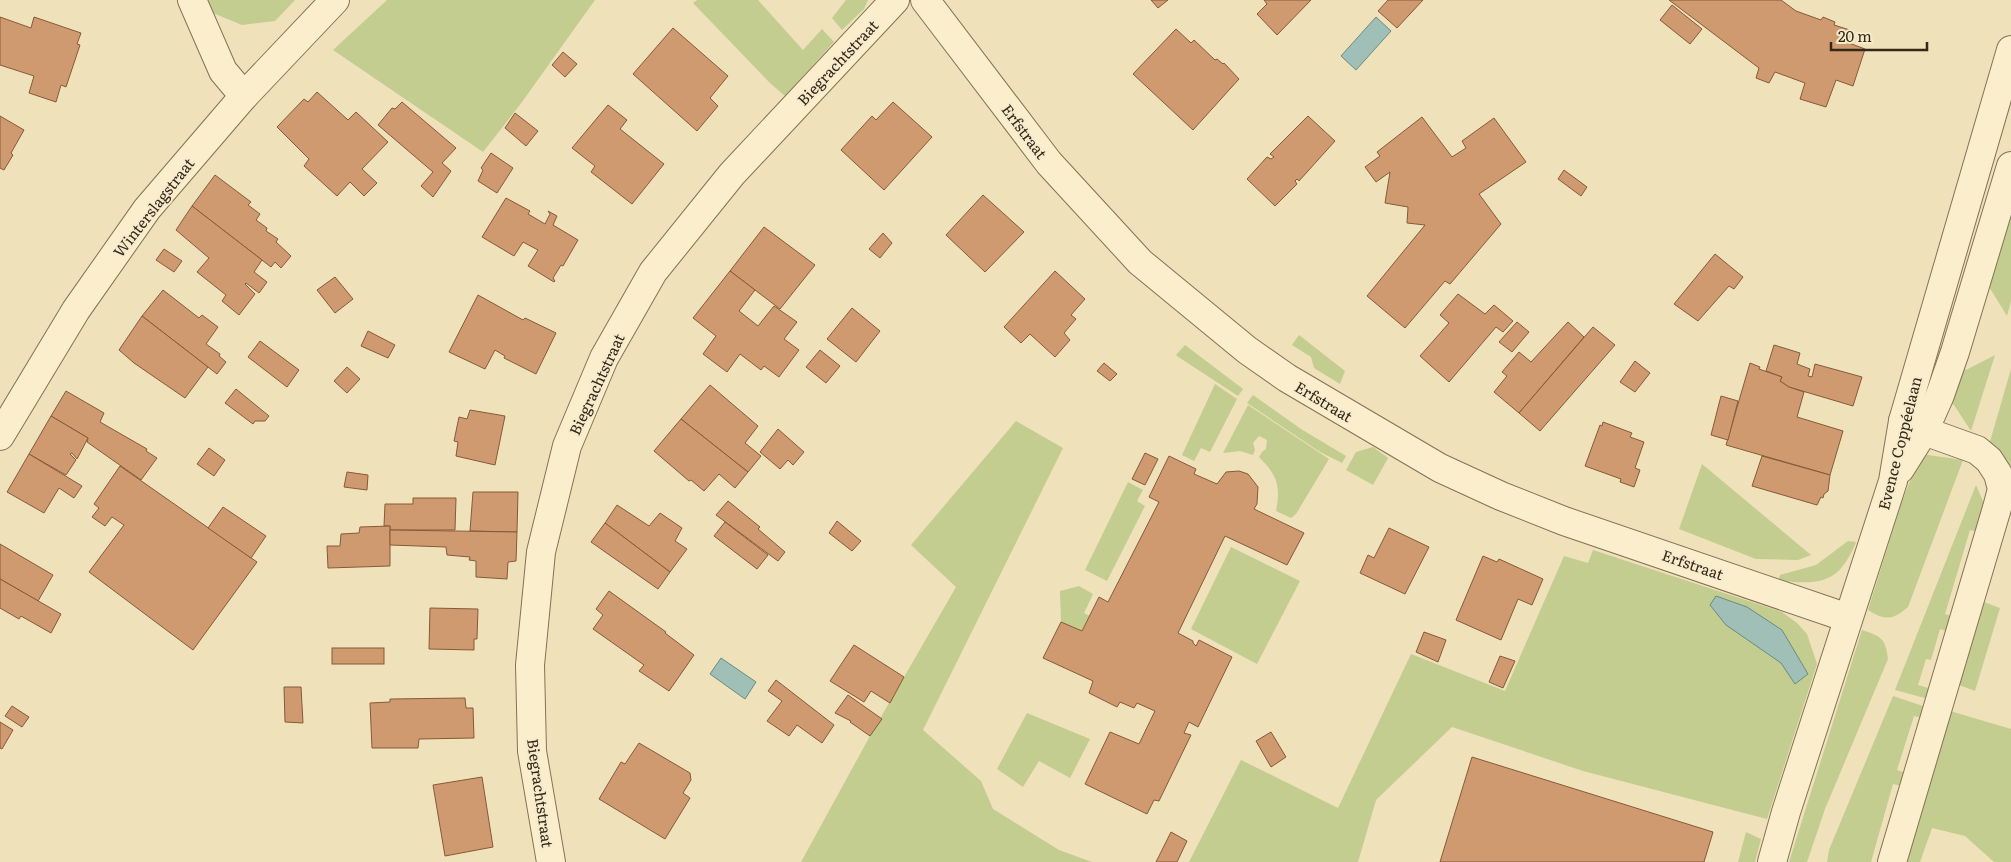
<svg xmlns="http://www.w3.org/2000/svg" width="2011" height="862" font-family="Literata,serif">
  <rect width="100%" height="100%" fill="#efe1ba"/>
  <g fill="#c3cd8f">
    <polygon points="207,0 295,0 275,21 242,25 213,13"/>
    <polygon points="387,0 595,0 522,102 483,152 333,50"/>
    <polygon points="697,0 758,0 803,50 822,29 834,42 785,96 770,83 693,3"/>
    <polygon points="846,0 868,0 864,9 842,30 832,18"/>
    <polygon points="2011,198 2011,301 2007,316 1986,282"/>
    <polygon points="1299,335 1345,371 1340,384 1314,368 1311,357 1292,345"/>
    <polygon points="1185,345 1243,389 1238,396 1177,356 1176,355"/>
    <polygon points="1995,355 1971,431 1954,405 1948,402 1961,367 1966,370"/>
    <polygon points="2011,369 2011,465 2006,467 1989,445"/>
    <polygon points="1215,384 1237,399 1210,452 1201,448 1194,461 1182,455"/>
    <polygon points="1253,395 1301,429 1346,456 1342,463 1320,452 1247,403"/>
    <path d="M1248,405L1329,459L1296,514L1291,518L1276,511C1281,486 1277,475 1259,457L1262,452L1266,449L1267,440L1259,436L1253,443L1255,450L1253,455L1240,451L1223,453Z"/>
    <polygon points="1016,421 1063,448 923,730 981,781 993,809 1059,850 1092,862 801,862 870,736 956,587 911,545"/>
    <polygon points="1373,447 1388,458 1373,485 1346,470 1356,452"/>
    <path d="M1921,454L1963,460L1908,607C1893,620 1885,621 1868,610L1902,501Z"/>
    <polygon points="1702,464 1811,555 1798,560 1756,559 1679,529"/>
    <polygon points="1128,482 1143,490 1137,501 1145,506 1107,581 1085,570"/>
    <polygon points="1976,485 1985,506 1982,533 1970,530 1945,614 1957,618 1951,633 1940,629 1931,660 1926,659 1918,685 1935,690 1932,700 1895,690"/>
    <path d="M1848,541L1856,542C1839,585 1819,584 1778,581L1780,575L1816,565Z"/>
    <polygon points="1231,547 1300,581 1257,664 1191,629"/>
    <polygon points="1593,550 1782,612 1797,623 1807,634 1817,664 1767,819 1583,771 1452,727 1376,800 1358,862 1189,862 1241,760 1338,808 1411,654 1505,691 1564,556 1588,563"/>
    <polygon points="1079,586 1093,594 1084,613 1090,616 1082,631 1061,622 1060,591"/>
    <polygon points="1984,602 2000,608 1975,691 1959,685"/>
    <path d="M1862,630C1881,636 1886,639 1888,659L1825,809L1807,862H1789Z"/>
    <polygon points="1893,696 1929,708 1926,719 1914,716 1897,770 1909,774 1906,787 1893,784 1871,862 1827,862 1829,850"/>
    <polygon points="1950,711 2011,729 2011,862 1994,862 1965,836 1932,828 1920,862 1905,862"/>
    <polygon points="1027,713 1090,739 1070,778 1039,761 1023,787 997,769"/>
    <polygon points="1746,832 1761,839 1755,862 1738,862"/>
  </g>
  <g fill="#9fbfb7" stroke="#678c84">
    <polygon points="1376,17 1391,31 1356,70 1341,56"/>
    <polygon points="1716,596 1747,607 1782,630 1808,674 1795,684 1781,663 1726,625 1710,605"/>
    <polygon points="721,658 756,682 745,699 710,674"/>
  </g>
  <g fill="#cf9a6f" stroke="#865a39">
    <polygon points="1151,0 1168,0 1158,8"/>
    <polygon points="1264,0 1311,0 1277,35 1257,14 1267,4"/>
    <polygon points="1388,0 1423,0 1397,28 1378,11"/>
    <polygon points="1669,0 1781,0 1796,11 1821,20 1823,17 1835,22 1834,25 1853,31 1849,43 1865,49 1853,86 1836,80 1826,107 1800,99 1805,83 1775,72 1769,83 1756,78 1759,68"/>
    <polygon points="1672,5 1702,29 1690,44 1660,20"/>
    <polygon points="0,17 31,28 34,17 81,33 77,44 80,45 66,87 61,85 56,102 29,93 34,76 0,65"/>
    <polygon points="673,28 728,76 710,98 718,106 697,131 633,74"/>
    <polygon points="1176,29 1191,43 1194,40 1215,60 1217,59 1223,64 1224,63 1239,79 1193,130 1133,74"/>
    <polygon points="563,52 577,64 565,77 552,65"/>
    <polygon points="317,92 348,120 356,112 388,142 362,169 377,183 364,196 350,182 337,196 304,166 309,159 277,127 304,99 308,102"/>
    <polygon points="402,102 456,148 442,163 451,171 433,197 421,186 433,172 378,125 392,108 395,109"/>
    <polygon points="893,102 932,137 884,190 841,150 872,116 876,120"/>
    <polygon points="608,105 627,120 620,129 664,164 632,204 591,172 595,166 572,148"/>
    <polygon points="515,113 538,131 526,146 505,128"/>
    <polygon points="0,116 24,130 11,153 13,155 4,170 0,168"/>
    <polygon points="1308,116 1335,141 1299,181 1297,179 1295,181 1297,184 1275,206 1247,179 1267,157 1271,159 1274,157 1270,154"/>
    <polygon points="1422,117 1452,157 1466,148 1462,141 1494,118 1526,162 1479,194 1501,224 1450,284 1445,281 1405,328 1367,296 1425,225 1407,223 1408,207 1385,203 1390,172 1376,182 1365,167 1380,156 1377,152"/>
    <polygon points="491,153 513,168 497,193 478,181 483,170 481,168"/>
    <polygon points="1564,170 1587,187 1581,196 1558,179"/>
    <polygon points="215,175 251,202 248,205 260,214 256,220 267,228 266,231 278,239 276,242 291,256 281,268 275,262 271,267 192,206"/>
    <polygon points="983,195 1024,232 985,272 946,235"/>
    <polygon points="506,198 530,211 528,214 545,224 550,214 548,211 557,216 553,225 578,240 563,266 561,265 553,278 555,281 554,282 528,266 538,250 523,242 514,256 482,237"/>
    <polygon points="192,206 262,260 254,272 267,282 259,293 246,283 245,284 255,294 239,315 222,301 226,295 197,272 209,258 176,230"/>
    <polygon points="764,227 815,265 780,309 730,271"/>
    <polygon points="883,233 892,243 880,258 869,249"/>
    <polygon points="164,249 182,261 174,272 156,260"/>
    <polygon points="1715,254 1743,277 1734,289 1729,286 1698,321 1674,304"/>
    <polygon points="730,271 755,290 739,311 758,326 774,306 797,322 784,339 799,350 779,377 764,366 761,370 740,354 727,372 703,354 716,336 693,318"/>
    <polygon points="1055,271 1085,299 1071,315 1076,319 1064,333 1070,340 1055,357 1030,334 1021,343 1004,327"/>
    <polygon points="335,277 353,299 335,313 317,290"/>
    <polygon points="163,290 199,318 202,315 218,327 206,344 220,354 219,356 226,362 217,374 142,316"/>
    <polygon points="1458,294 1485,314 1494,305 1513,321 1503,332 1496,327 1449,382 1420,356 1449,323 1440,315"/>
    <polygon points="478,295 523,320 525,318 556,333 536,374 504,358 505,356 495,350 485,369 449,352"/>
    <polygon points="852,308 880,331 856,362 827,339"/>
    <polygon points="142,316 208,367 185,398 134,363 119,350"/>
    <polygon points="1517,322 1529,332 1512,352 1499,342"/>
    <polygon points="1568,322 1584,337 1519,413 1494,392 1507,376 1502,372 1519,352 1531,362"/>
    <polygon points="1593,327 1615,345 1540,431 1519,413"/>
    <polygon points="368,331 395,345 388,358 361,346"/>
    <polygon points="260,341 299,370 287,387 248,357"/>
    <polygon points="1774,345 1800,353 1797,364 1810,369 1808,376 1812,377 1815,364 1862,377 1853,406 1789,387 1780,381 1782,377 1766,371"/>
    <polygon points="820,350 840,366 826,383 806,367"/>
    <polygon points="1635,361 1650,373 1635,392 1620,382"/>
    <polygon points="1104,363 1117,374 1110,381 1097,371"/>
    <polygon points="1750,363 1760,367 1759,369 1782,377 1780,381 1789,387 1804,392 1797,417 1843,431 1830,475 1726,445"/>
    <polygon points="347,367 360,379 347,393 334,381"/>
    <polygon points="710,385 758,426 745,443 761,456 748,472 681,419"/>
    <polygon points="236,389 269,416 265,421 255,421 253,424 225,403"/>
    <polygon points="66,391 104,413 100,422 147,449 146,451 157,458 141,480 87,442 88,438 51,416"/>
    <polygon points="1721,396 1738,401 1728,440 1711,435"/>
    <polygon points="470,410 505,416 495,465 456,456 458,442 454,441 459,417 467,419"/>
    <polygon points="51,416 88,438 77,459 72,453 70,454 76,460 66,475 29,454"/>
    <polygon points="681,419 748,472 735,488 719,474 704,491 691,480 689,481 654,451"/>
    <polygon points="1603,422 1632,433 1630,437 1644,442 1635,468 1640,470 1634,487 1620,482 1621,479 1585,466 1600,425 1602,426"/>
    <polygon points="778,429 804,452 793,465 788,460 780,469 760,452"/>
    <polygon points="209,448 225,460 214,476 197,464"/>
    <polygon points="1145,453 1158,459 1145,485 1132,479"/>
    <polygon points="29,454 82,486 74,498 59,488 44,513 7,492"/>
    <polygon points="1169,456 1196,469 1194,474 1217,484 1226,472 1239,471 1248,474 1258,487 1257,504 1254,509 1304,533 1287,565 1225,536 1178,633 1193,641 1193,643 1196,646 1199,640 1232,657 1198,727 1189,722 1184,733 1191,735 1159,801 1154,800 1147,814 1085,784 1110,732 1139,744 1155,711 1137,703 1134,708 1120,702 1117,707 1089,693 1093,681 1043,658 1061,622 1082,631 1099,597 1108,602 1159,502 1149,497"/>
    <polygon points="1762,456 1830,475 1828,491 1824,494 1823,498 1821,497 1817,505 1752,486"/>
    <polygon points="120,466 257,562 193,650 89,572 124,525 112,517 105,526 92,517 99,508 94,504"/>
    <polygon points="347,472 368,475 367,490 344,487"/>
    <polygon points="473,492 518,492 517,532 470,531"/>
    <polygon points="413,498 456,498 455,530 390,530 390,526 384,526 385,504 413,504"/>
    <polygon points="728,501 760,527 758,529 785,552 778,561 716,515"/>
    <polygon points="617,505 649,526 660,513 682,528 675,541 687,549 670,572 605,523"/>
    <polygon points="223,507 266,536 251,558 208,528"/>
    <polygon points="837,521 861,541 852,551 829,533"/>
    <polygon points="725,522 768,555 757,569 714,536"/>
    <polygon points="605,523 670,572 658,589 591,542"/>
    <polygon points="390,526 390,566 328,568 327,546 340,546 341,534 359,533 360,527"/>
    <polygon points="1389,528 1429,547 1405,594 1360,573 1368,555 1374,558"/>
    <polygon points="390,530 517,532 516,561 508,562 507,579 476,577 476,561 469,560 470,557 447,555 446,547 390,545"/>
    <polygon points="0,544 53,575 38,601 0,579"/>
    <polygon points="1483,556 1497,562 1499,559 1543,579 1532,605 1518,599 1501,640 1456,620"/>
    <polygon points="0,579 61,614 51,633 21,616 19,619 0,608"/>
    <polygon points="609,591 666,632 665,633 694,655 669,691 639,671 644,665 593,629 603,615 596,609"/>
    <polygon points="430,608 478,609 477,639 474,639 474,650 429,649"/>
    <polygon points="1424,632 1446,640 1438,662 1416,652"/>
    <polygon points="854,645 904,677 890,703 871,691 864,702 830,681"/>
    <rect x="332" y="648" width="52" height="16"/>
    <polygon points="1500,656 1515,661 1503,688 1489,682"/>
    <polygon points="776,680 834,725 822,743 797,725 789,736 767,721 782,701 768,691"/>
    <polygon points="284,687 301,687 303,723 285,722"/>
    <polygon points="848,695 882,719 870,736 850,722 851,721 835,713"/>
    <polygon points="465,698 466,708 473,708 474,738 419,739 418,748 372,748 370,703 390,702 390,699"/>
    <polygon points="12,706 29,717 22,727 5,716"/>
    <polygon points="0,722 13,730 2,749 0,748"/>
    <polygon points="1271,732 1286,757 1271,767 1256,741"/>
    <polygon points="639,743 690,773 691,780 683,793 690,798 665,839 599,799 621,762 625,764"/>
    <polygon points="1472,757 1713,832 1704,862 1440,862"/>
    <polygon points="482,777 493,847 445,856 433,785"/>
    <polygon points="1171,832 1187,841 1177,862 1156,862"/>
  </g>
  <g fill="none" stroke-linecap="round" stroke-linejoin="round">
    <g stroke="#867154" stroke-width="30">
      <g id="minor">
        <polyline points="192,0 223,71 244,96"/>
        <polyline points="925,0 1049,163 1140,262 1247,350 1287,378 1440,468 1501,496 1564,521 1848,618"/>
        <polyline points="0,436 76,310 147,209 244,96 335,0"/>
        <polyline points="551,862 532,751 530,665 541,552 567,446 604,358 653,272 732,174 895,0"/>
        <polyline points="1892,862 1997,508 2002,489 1998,474 1989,460 1977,450 1924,431 1903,421"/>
      </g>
    </g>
    <g stroke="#867154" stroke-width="30">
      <g id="tertiary">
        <polyline points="1900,469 1924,431 1940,395 1955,352 2011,166"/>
        <polyline points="1772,862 1786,812 1893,481 1903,421 2011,50"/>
      </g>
    </g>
    <use href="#minor" stroke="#faeecd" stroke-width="28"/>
    <use href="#tertiary" stroke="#faeecd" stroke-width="28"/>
  </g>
  <g text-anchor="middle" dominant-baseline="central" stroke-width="4" stroke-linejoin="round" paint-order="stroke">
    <g font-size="15" fill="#34281a" stroke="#f6ebca">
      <text transform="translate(837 62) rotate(-47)">Biegrachtstraat</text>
      <text transform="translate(1025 131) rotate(53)">Erfstraat</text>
      <text transform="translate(153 207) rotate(-52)">Winterslagstraat</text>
      <text transform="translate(596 384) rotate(-65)">Biegrachtstraat</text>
      <text transform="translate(1324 401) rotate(31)">Erfstraat</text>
      <text transform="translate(1899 443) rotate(-76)">Evence Coppéelaan</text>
      <text transform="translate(1693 564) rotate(19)">Erfstraat</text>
      <text transform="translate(541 793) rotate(82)">Biegrachtstraat</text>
    </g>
  </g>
  <path d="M1831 42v8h96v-8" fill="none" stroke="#34281a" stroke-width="2.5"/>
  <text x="1838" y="42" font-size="15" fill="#34281a" stroke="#f6ebca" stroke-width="4" paint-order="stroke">20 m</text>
</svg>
